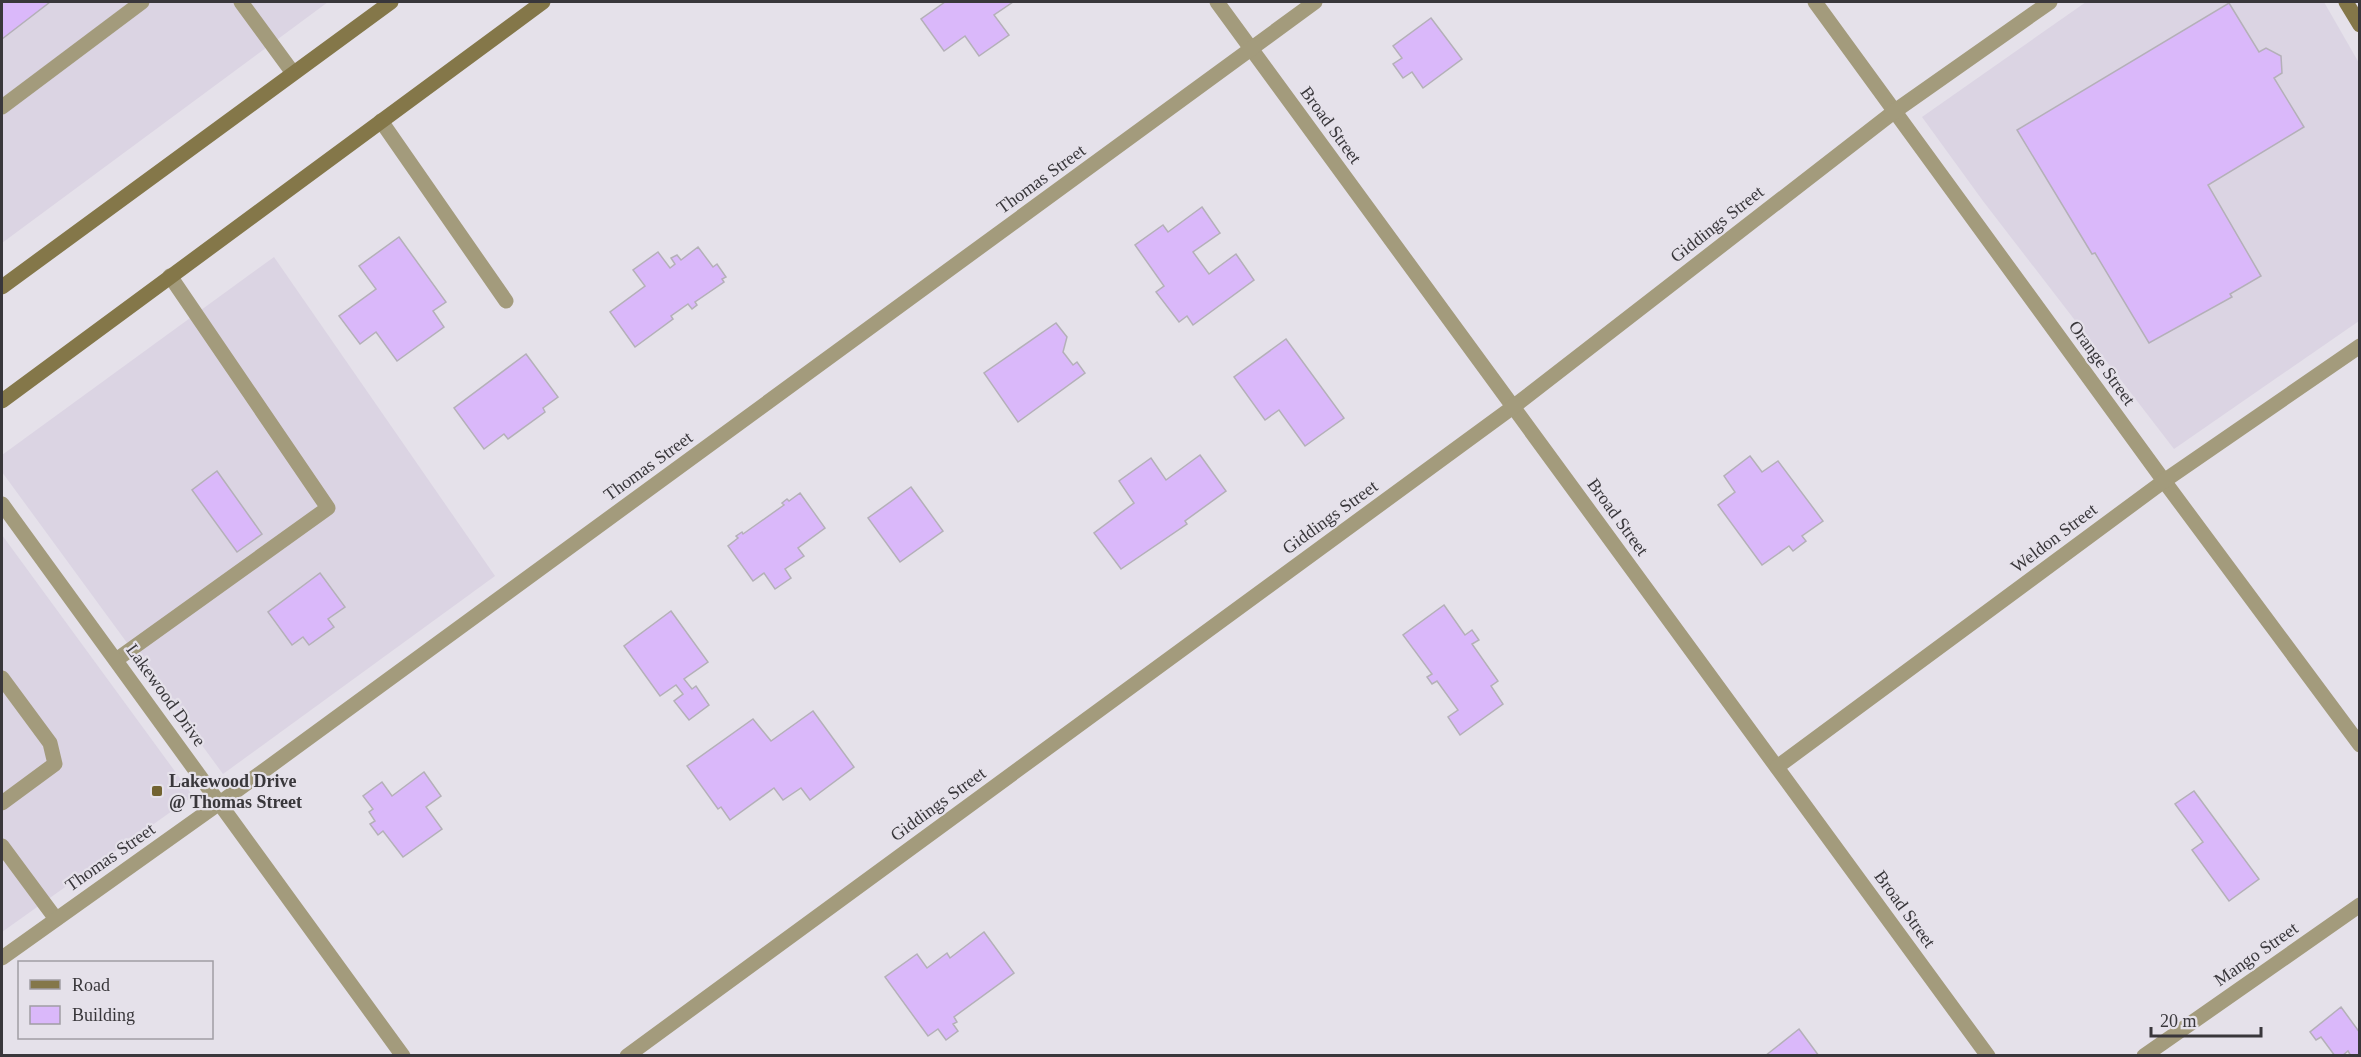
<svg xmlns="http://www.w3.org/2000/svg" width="2361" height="1057" font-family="'Times New Roman',serif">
  <rect width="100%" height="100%" fill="#e5e1ea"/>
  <g fill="#dbd4e3">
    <polygon points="2,2 328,2 2,243"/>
    <polygon points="2086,2 2324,2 2359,63 2359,321 2174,449 1983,201 1922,117"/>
    <polygon points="274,257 495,576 223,774 2,472 2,455"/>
    <polygon points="2,535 193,796 2,932"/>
  </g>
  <g fill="#dab8fa" stroke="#b4b0b8" stroke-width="1.5">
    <polygon points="2,2 50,2 2,39"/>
    <polygon points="945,2 1013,2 994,15 1009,35 979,56 965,36 944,51 921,19"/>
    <polygon points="2229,3 2259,52 2266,48 2281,56 2282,73 2274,78 2304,127 2208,185 2261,276 2230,294 2232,297 2149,343 2095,253 2092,254 2017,130"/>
    <polygon points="1431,18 1462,59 1423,88 1412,72 1403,78 1393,64 1402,58 1393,46"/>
    <polygon points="1202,207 1220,233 1193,252 1209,274 1236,254 1254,280 1193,325 1187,316 1179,322 1156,292 1164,286 1135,245 1163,225 1168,232"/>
    <polygon points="399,237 446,302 433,311 444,327 397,361 376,332 360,344 339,316 376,289 359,266"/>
    <polygon points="698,247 713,267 717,264 726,277 722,279 724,282 695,302 697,305 692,309 688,304 671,316 673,319 635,347 610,312 645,286 633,270 658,252 670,268 675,264 671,258 677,255 681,260"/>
    <polygon points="1056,323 1067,337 1063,352 1073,365 1077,362 1085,373 1018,422 984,373"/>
    <polygon points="1286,339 1344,418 1305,446 1279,410 1265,420 1234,377"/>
    <polygon points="526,354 558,397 543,408 545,412 508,439 504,434 484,449 454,408"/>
    <polygon points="1200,455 1226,491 1185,521 1187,524 1121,569 1094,533 1134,503 1119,481 1151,458 1166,480"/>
    <polygon points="1750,456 1762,472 1778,461 1823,521 1802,536 1806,541 1793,551 1789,546 1762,565 1718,505 1735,492 1724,476"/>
    <polygon points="217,471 262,534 237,552 192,490"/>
    <polygon points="911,487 943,531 900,562 868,518"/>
    <polygon points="800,493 825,528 798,548 804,556 785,569 791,578 775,589 764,573 753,581 728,546 738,538 736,536 742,532 743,534 784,505 782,503 787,499 789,501"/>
    <polygon points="320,573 345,607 328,619 334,627 309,645 303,637 292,645 268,612"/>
    <polygon points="1444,605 1465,635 1472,630 1479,640 1472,644 1498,681 1491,686 1503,704 1460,735 1448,717 1458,710 1437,681 1432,684 1427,677 1432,674 1403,635"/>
    <polygon points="671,611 708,662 684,679 692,689 696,686 709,705 689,720 674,701 683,694 676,685 660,696 624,646"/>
    <polygon points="813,711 854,767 810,800 801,788 783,800 774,788 730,820 721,807 718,809 687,766 753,719 771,741"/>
    <polygon points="424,772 441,796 426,807 442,829 403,857 383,831 378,835 370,824 375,821 369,812 373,809 363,796 382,782 392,796"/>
    <polygon points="2194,791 2259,879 2229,901 2192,850 2203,842 2175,804"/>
    <polygon points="984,932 1014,973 954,1017 957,1022 953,1024 958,1031 946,1040 938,1029 928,1036 885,977 917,954 927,968 947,953 950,958"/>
    <polygon points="2341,1007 2360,1033 2360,1053 2356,1056 2351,1056 2348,1051 2342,1056 2335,1056 2321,1037 2316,1040 2310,1032"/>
    <polygon points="1799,1029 1819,1056 1765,1056"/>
  </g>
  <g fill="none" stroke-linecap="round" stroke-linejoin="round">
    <g stroke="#a39b7c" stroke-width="15">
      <polyline points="241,2 293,73"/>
      <polyline points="2,107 142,2"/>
      <polyline points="381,121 506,301"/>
      <polyline points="116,660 328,508 170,276"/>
      <polyline points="2,678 50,743 55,764 2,803"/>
      <polyline points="2,846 56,919"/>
    </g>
    <g stroke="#a39b7c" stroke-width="15">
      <polyline points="1217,2 1988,1056"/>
      <polyline points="1815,2 2164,481 2360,745"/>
      <polyline points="1777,767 2164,481 2360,346"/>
      <polyline points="2,958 221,802 1315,2"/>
      <polyline points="627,1056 1513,407 1895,111 2050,2"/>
      <polyline points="2144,1056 2360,905"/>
    </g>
    <polyline stroke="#a39b7c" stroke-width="15" points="2,504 403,1056"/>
    <g stroke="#847749" stroke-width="15">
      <polyline points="2346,2 2360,25"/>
      <polyline points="2,287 391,2"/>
      <polyline points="2,401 543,2"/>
    </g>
  </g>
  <rect fill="#726331" stroke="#e5e1ea" stroke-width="2" x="151" y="785" width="12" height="12" rx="3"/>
  <g text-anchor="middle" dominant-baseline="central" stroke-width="4.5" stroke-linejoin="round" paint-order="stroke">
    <g font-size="18" fill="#39373b" stroke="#e5e1ea">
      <text transform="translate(1331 125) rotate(54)">Broad Street</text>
      <text transform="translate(1041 179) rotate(-36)">Thomas Street</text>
      <text transform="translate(1717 224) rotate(-38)">Giddings Street</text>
      <text transform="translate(2102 363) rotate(54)">Orange Street</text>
      <text transform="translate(648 466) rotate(-36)">Thomas Street</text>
      <text transform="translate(1330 517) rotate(-36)">Giddings Street</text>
      <text transform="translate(1618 517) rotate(54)">Broad Street</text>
      <text transform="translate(2054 538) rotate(-37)">Weldon Street</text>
      <text transform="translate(166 695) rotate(54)">Lakewood Drive</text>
      <text transform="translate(938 804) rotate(-36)">Giddings Street</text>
      <text transform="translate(110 857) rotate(-35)">Thomas Street</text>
      <text transform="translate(1905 909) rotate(54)">Broad Street</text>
      <text transform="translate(2256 954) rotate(-35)">Mango Street</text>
    </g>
    <g font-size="18" font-weight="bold" fill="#39373b" stroke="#e5e1ea" text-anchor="start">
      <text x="169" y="781">Lakewood Drive<tspan x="169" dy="21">@ Thomas Street</tspan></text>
    </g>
  </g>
  <rect width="2361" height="1057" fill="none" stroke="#39373b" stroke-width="6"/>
  <rect x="18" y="961" width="195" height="78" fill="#e5e1ea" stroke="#a09da4" stroke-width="1.5"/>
  <rect x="30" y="980" width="30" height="9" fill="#847749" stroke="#a09da4" stroke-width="1.5"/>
  <text x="72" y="991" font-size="18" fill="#39373b">Road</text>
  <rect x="30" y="1006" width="30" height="18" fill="#dab8fa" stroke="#a09da4" stroke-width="1.5"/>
  <text x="72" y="1021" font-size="18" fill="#39373b">Building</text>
  <path d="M2151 1027v9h110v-9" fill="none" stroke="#39373b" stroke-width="3"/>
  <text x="2160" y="1027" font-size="18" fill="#39373b" stroke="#e5e1ea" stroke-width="4.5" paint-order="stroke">20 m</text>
</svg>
